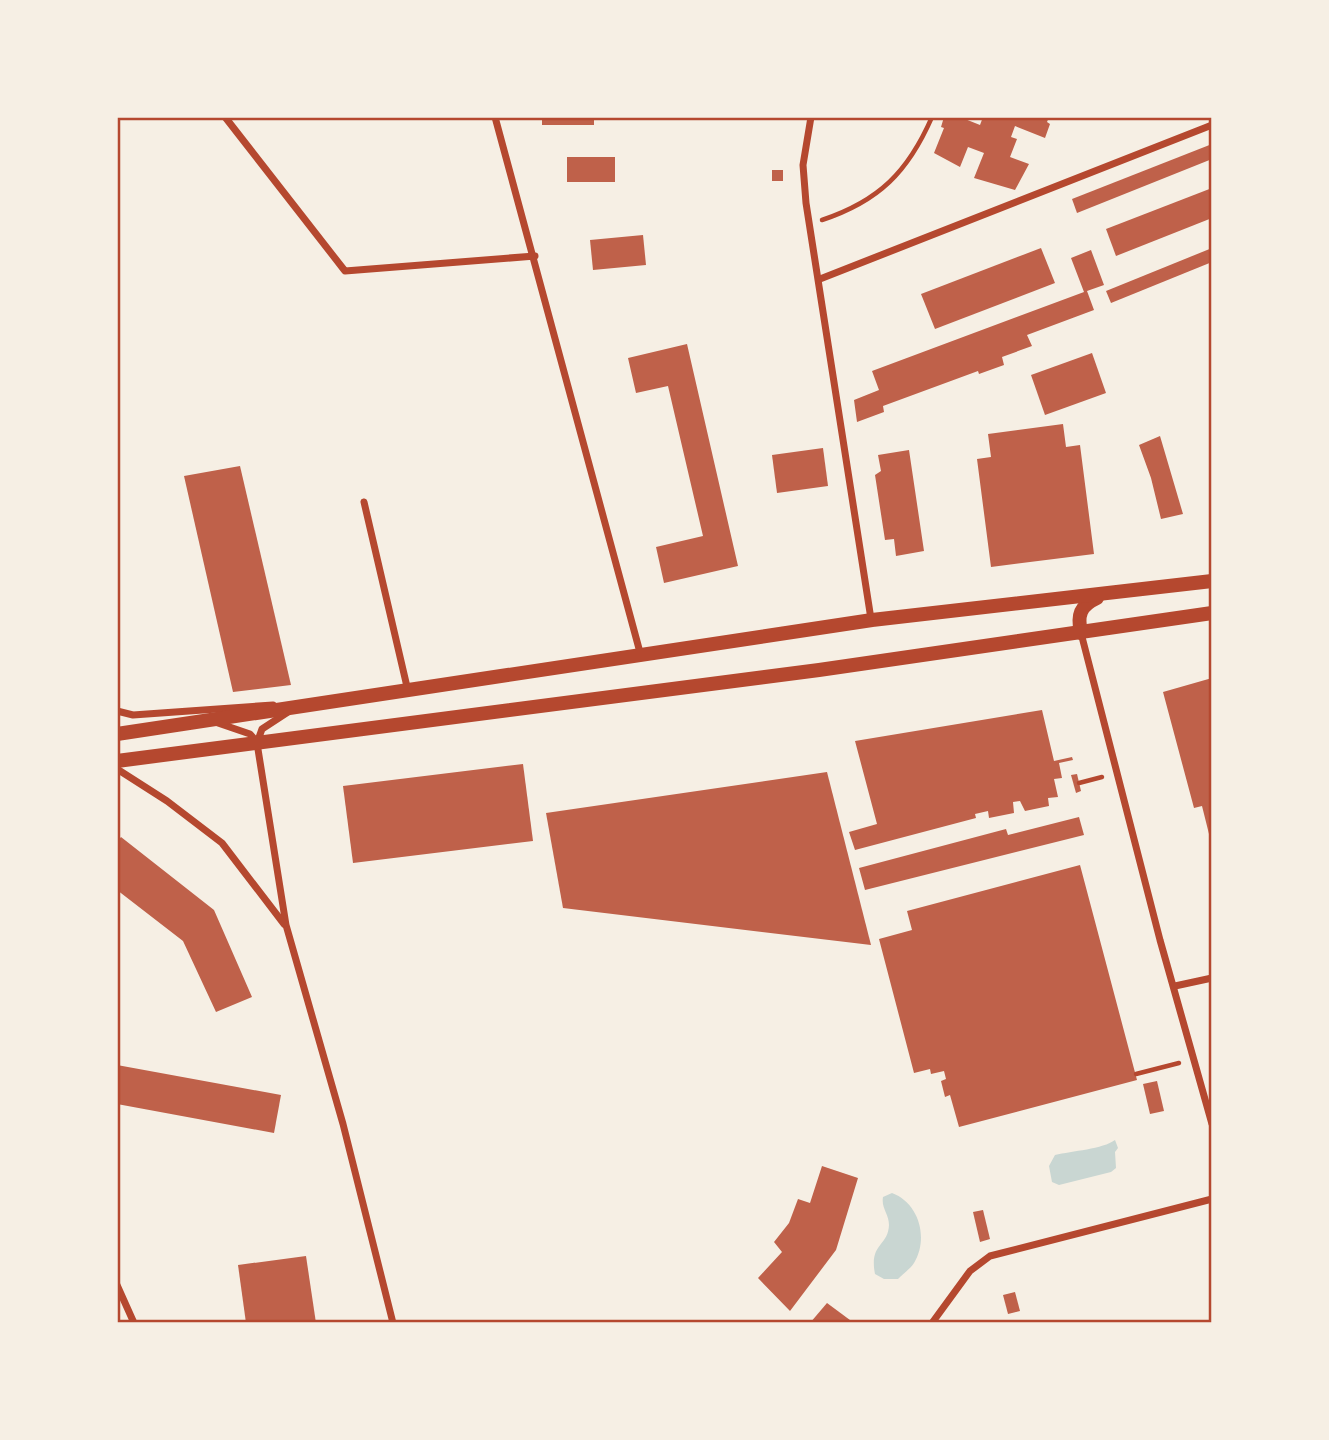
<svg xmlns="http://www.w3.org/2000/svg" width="1329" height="1440" font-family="'Titillium Web',sans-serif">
  <rect width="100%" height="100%" fill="#f6efe4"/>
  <g fill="#c9d6d2">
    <path d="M1115,1140L1118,1148L1115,1152L1116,1168L1111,1172L1059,1185L1052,1182L1049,1166L1055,1155C1072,1151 1103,1149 1115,1140Z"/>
    <path d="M892,1193C919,1203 929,1238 914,1263C910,1269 903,1274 898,1279H884L875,1274C869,1243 888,1247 889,1225C889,1214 881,1208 883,1197Z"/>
  </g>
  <g fill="#bf614a">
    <rect x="542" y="117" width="52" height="8"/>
    <polygon points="944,117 960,117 980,125 983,117 1049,117 1047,122 1050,124 1045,138 1015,126 1011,137 1017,139 1010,157 1029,164 1015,190 974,178 984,153 968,147 960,167 934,153 944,128 941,127"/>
    <polygon points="1212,144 1212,159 1077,213 1072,199"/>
    <rect x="567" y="157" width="48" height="25"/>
    <rect x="772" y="170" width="11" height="11"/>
    <polygon points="1212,188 1212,218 1116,256 1106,229"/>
    <polygon points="643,235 646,265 593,270 590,240"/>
    <polygon points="1041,248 1055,283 935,329 921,294"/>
    <polygon points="1212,248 1212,262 1111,303 1106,291"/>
    <polygon points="1091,250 1104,285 1087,291 1094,310 1027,335 1032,346 1002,357 1004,365 979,374 978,371 883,406 884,412 857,422 854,400 879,390 872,371 1084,292 1071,258"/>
    <polygon points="687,344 738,566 664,583 656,547 703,536 668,386 636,393 628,358"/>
    <polygon points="1092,353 1106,393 1045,415 1031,375"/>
    <polygon points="1063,424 1066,447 1080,445 1094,554 991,567 977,459 991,457 988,434"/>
    <polygon points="1160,436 1183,514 1161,519 1151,478 1139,445"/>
    <polygon points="823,448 828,486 777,493 772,455"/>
    <polygon points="909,450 924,551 896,556 894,539 885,540 875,475 881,471 878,455"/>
    <polygon points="240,466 291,685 233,692 184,476"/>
    <polygon points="1212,678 1212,841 1211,842 1202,806 1194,808 1163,692"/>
    <polygon points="1042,710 1054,761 1072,757 1073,760 1059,763 1062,778 1054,779 1058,797 1048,798 1049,806 1025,811 1020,801 1013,802 1014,813 989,818 988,811 975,814 976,818 855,850 849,832 877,824 855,741"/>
    <polygon points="523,764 533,841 353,863 343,786"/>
    <polygon points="827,772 871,945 563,908 546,813"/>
    <polygon points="1077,774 1081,791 1076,793 1071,775"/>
    <polygon points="1079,817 1084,835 865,890 859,868 1006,829 1008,835"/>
    <polygon points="121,837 214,910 252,997 216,1012 183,941 117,890 117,842"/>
    <polygon points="1080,865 1137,1080 959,1127 950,1095 945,1097 941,1081 946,1079 944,1071 931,1074 930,1069 914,1073 879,939 912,930 907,911"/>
    <polygon points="117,1065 281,1095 274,1133 117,1104"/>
    <polygon points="1157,1081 1164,1111 1150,1114 1143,1084"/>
    <polygon points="822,1166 858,1178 836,1250 790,1311 758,1278 782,1252 774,1242 789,1223 798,1199 810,1203"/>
    <polygon points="983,1210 990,1239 980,1242 973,1212"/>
    <polygon points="306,1256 316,1323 246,1323 238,1265"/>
    <polygon points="1015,1292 1020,1311 1008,1314 1003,1295"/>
    <polygon points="827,1303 854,1323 810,1323"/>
  </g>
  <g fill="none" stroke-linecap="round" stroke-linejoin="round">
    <g stroke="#b5482f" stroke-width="4.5">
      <path d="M822,220C879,201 908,172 932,117"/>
      <polyline points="1079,783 1102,777"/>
      <polyline points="1136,1074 1179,1063"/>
    </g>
    <g stroke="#b5482f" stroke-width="7">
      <polyline points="225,117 345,271 535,256"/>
      <polyline points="495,117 641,656"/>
      <polyline points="811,117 803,165 806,203 871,619"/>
      <polyline points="820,279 1212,125"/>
      <polyline points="364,502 408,691"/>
      <polyline points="1081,633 1160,940 1212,1124"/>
      <polyline points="117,711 133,715 273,705"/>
      <polyline points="288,712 262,729 257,743 286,925 343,1124 393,1323"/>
      <polyline points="215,722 250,734 257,742"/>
      <polyline points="117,769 167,801 222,843 284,924"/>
      <polyline points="1175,986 1212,978"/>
      <polyline points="117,1285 134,1323"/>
      <polyline points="932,1323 970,1271 990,1256 1212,1199"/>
    </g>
    <g stroke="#b5482f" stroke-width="14">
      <path d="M1081,633C1077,615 1080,606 1097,598"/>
      <polyline points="117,734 872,620 1212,581"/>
      <polyline points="117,761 819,670 1212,613"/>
    </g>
  </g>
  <rect width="1329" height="1440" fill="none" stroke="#f6efe4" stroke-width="238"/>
  <rect x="119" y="119" width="1091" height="1202" fill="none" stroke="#b5482f" stroke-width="2.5"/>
</svg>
